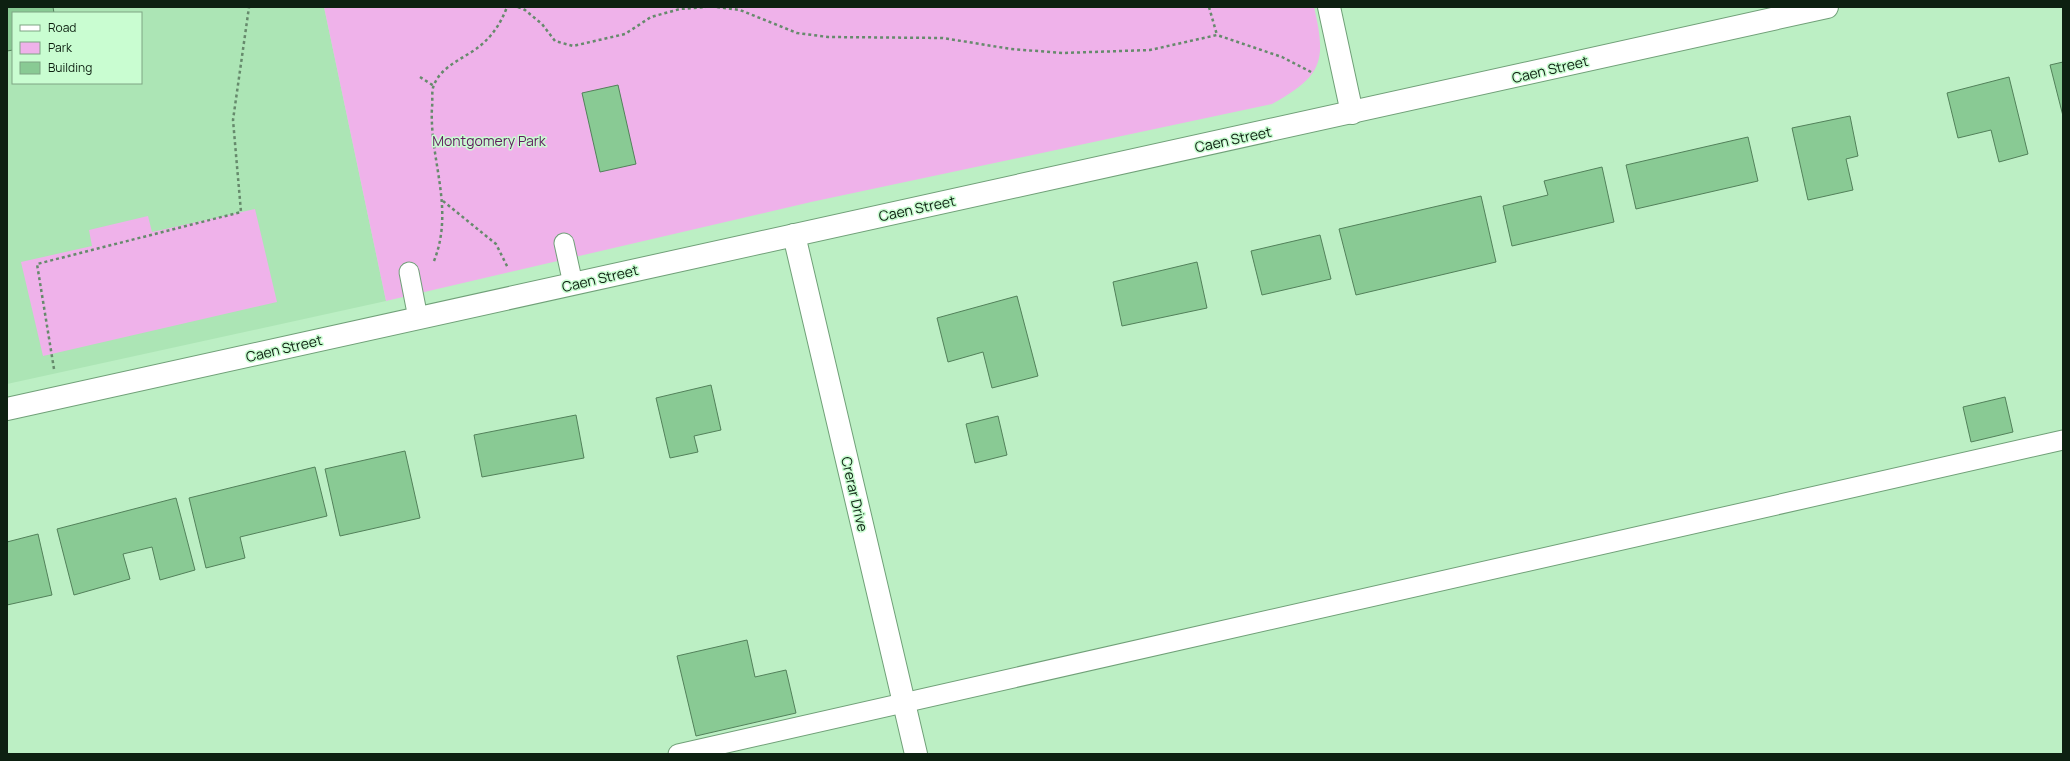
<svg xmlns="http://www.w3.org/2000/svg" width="2070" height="761" font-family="Manrope,sans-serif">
  <rect width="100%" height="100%" fill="#bcefc4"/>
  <path fill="#ace5b5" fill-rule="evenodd" d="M7,7H324L386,301L7,384ZM13,13H141V83H13Z"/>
  <g fill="#efb2ea">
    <path d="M324,7H1314C1327,62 1322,76 1272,104L811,202L386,301Z"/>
    <polygon points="255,209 277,302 43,356 21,262 92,246 89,230 148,216 152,232"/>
  </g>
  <g fill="#89ca94" stroke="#52815a">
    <polygon points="7,7 53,7 54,13 13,13 13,50 7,51"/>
    <polygon points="2063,62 2063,116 2050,65"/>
    <polygon points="2009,77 2028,154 1999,162 1991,130 1958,138 1947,93"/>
    <polygon points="618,85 636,164 600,172 582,93"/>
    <polygon points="1850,116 1858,156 1846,159 1853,190 1808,200 1792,128"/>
    <polygon points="1748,137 1758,181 1636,209 1626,165"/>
    <polygon points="1602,167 1614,222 1512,246 1503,206 1548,195 1544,181"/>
    <polygon points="1481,196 1496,262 1356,295 1339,229"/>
    <polygon points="1320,235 1331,279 1262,295 1251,251"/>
    <polygon points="1197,262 1207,308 1122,326 1113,282"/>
    <polygon points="1017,296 1038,376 992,388 983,352 948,362 937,318"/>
    <polygon points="711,385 721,430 694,436 698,452 670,458 656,398"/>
    <polygon points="2005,397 2013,432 1971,442 1963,407"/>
    <polygon points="576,415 584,458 482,477 474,435"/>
    <polygon points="998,416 1007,455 975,463 966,424"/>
    <polygon points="405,451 420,518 340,536 325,469"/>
    <polygon points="315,467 327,516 240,537 245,558 206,568 189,498"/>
    <polygon points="176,498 195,570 160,580 152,547 123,554 130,579 74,595 57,529"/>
    <polygon points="38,534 52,595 7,605 7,542"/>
    <polygon points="747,640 755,677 786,670 796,713 696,736 677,656"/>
  </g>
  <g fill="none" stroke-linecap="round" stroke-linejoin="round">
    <g stroke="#70a078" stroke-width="21">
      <g id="service">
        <polyline points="564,243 573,284"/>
        <polyline points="409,272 418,318"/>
        <polyline points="678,754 2063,440"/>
      </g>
    </g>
    <g stroke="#70a078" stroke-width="24">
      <g id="minor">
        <polyline points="1329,7 1352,113"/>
        <polyline points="794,235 916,754"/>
        <polyline points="7,409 1827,7"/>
      </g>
    </g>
    <g stroke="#668a6c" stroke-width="2.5" stroke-dasharray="3 3" stroke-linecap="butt">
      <polyline points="518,7 525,10 542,24 555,41 573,46 625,34 651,17 680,9 706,7"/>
      <polyline points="717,7 740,10 797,33 828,37 943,38 1011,49 1063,53 1150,50 1217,35 1282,57 1313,73"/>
      <polyline points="1209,7 1217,35"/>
      <polyline points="420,77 434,86"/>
      <polyline points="443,201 496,244 508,268"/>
      <path d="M434,261C455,208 429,159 432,107C433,101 431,91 434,85C441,66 465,58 480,46C493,35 501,23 507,7"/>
      <polyline points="54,369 37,264 241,212 233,120 249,7"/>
    </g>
    <use href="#service" stroke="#fff" stroke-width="19"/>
    <use href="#minor" stroke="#fff" stroke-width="22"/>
  </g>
  <g text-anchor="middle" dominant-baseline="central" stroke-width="3" stroke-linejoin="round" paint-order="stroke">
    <g font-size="14" fill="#0d2011" stroke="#c9fdd1">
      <text transform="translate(1550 69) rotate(-13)">Caen Street</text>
      <text transform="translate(1233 139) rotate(-12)">Caen Street</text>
      <text transform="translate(917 208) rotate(-12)">Caen Street</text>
      <text transform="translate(600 278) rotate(-13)">Caen Street</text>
      <text transform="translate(284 348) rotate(-13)">Caen Street</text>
      <text transform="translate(855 494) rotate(77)">Crerar Drive</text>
    </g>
    <g font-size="14" fill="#601b5e" stroke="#c9fdd1">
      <text x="489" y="140">Montgomery Park</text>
    </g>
  </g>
  <rect width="2070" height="761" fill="none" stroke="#0d2011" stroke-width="16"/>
  <rect x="12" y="12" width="130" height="72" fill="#c9fdd1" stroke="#7ea584"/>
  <rect x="20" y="25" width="20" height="6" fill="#ffffff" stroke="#7ea584"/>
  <text x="48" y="32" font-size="12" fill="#0d2011">Road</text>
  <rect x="20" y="42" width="20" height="12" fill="#efb2ea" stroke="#7ea584"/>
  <text x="48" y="52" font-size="12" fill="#0d2011">Park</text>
  <rect x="20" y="62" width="20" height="12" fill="#89ca94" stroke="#7ea584"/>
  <text x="48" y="72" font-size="12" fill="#0d2011">Building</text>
</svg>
